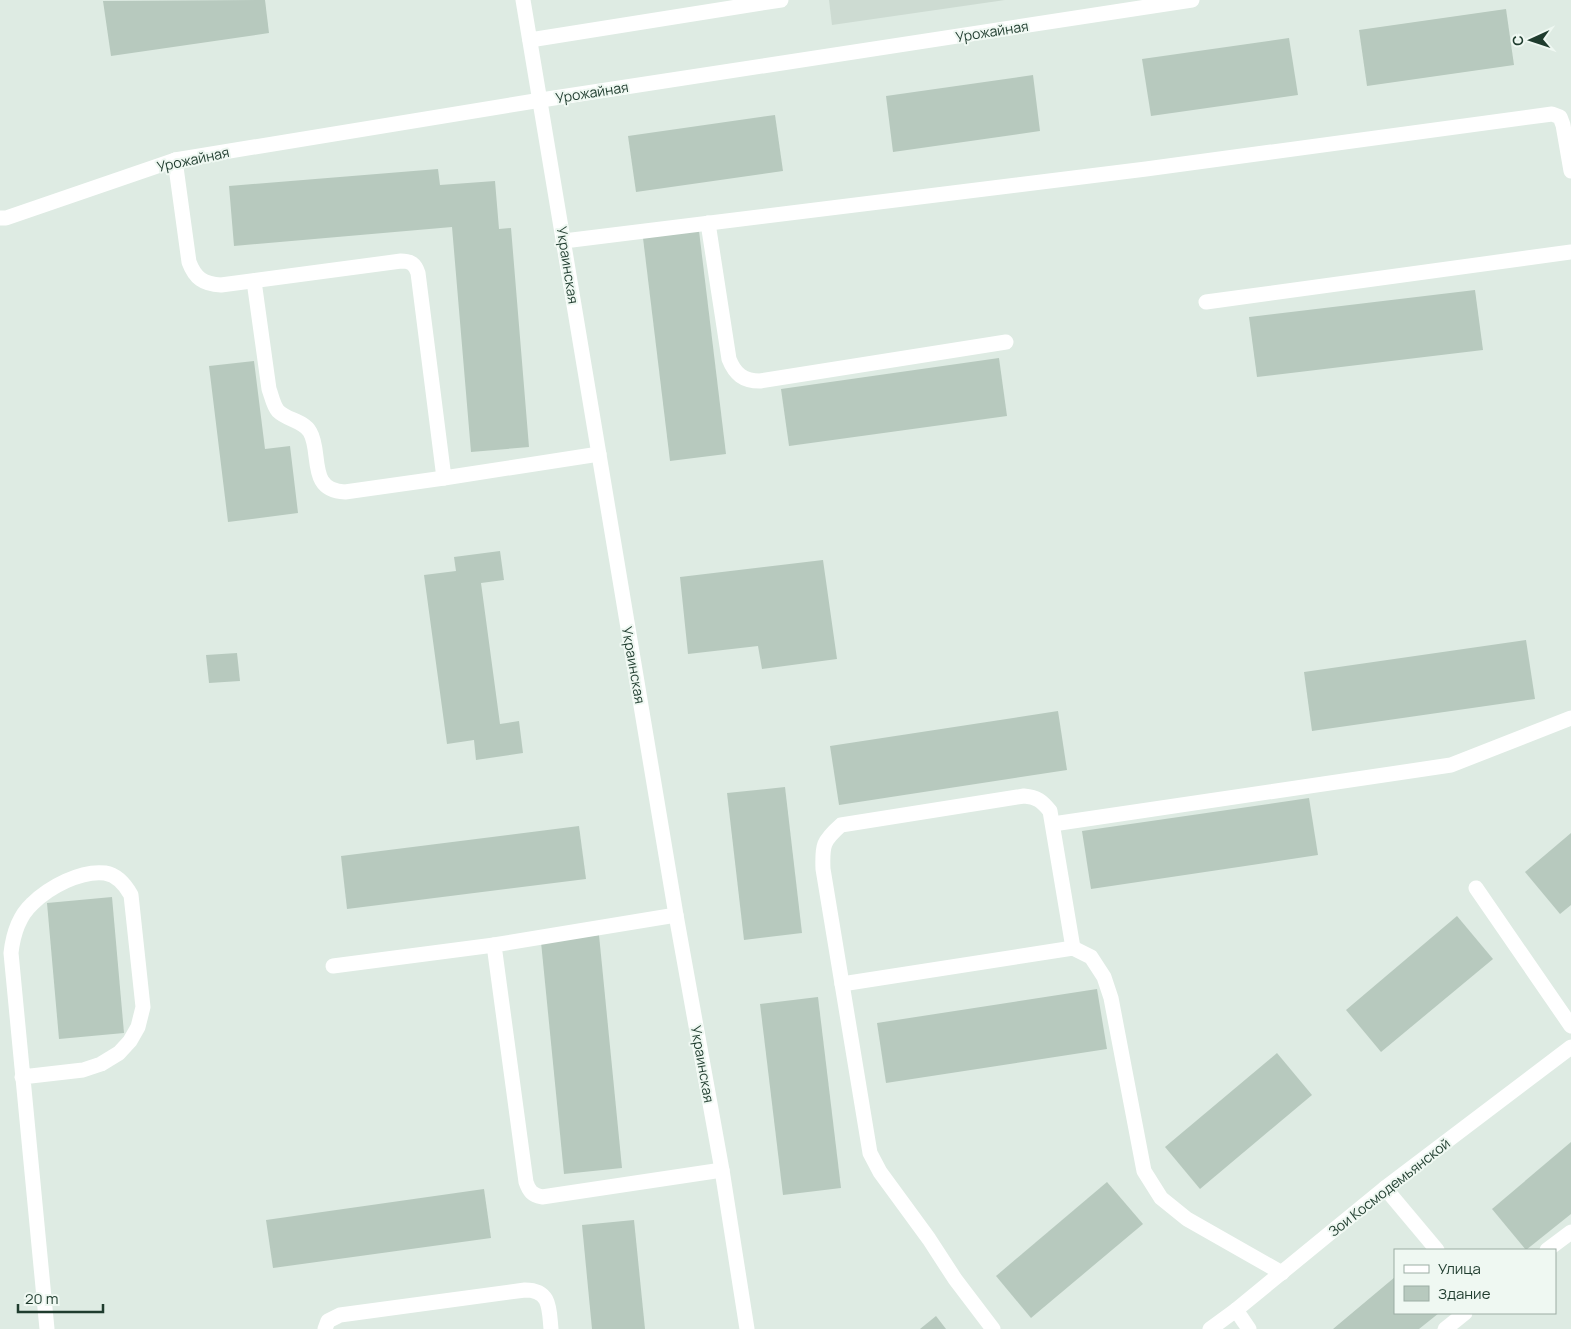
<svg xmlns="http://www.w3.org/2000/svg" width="1571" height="1329" font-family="Manrope,sans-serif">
  <rect width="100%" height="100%" fill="#deebe3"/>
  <polygon fill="#cddbd2" points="829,0 1005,0 832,25"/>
  <g fill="#b7c9be">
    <polygon points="265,0 269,33 111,56 103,1"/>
    <polygon points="1506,9 1514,65 1367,86 1359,30"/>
    <polygon points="1289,38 1298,95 1151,116 1142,59"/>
    <polygon points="1033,75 1040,131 893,152 886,96"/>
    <polygon points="775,115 783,171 636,192 628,136"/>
    <polygon points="438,169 440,185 495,181 499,229 511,228 529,447 471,452 452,227 234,246 229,186"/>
    <polygon points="699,231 726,454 670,461 643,238"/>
    <polygon points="1475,290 1483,350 1257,377 1249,317"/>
    <polygon points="999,358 1007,416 789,446 781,389"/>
    <polygon points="254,361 265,449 290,446 298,513 228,522 209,366"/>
    <polygon points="500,551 504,580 481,583 500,724 519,721 523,753 476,760 474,740 447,744 424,575 456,571 454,557"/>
    <polygon points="823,560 837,659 762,669 758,646 688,654 680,577"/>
    <polygon points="1526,640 1535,699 1312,731 1304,672"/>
    <polygon points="237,653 240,681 209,683 206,655"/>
    <polygon points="1058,711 1067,770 839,805 830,746"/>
    <polygon points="785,787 802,933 744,940 727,793"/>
    <polygon points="1309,798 1318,855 1091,889 1082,831"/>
    <polygon points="579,826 586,879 347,909 341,856"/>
    <polygon points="1571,833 1571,905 1560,914 1525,872"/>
    <polygon points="112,897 124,1033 59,1039 47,903"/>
    <polygon points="1457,916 1493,959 1381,1052 1346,1010"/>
    <polygon points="599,935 622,1168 564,1174 541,942"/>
    <polygon points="1097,989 1107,1049 886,1083 877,1023"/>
    <polygon points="818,997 841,1188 783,1195 760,1004"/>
    <polygon points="1277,1053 1312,1095 1200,1189 1165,1147"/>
    <polygon points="1571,1142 1571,1214 1526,1250 1492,1209"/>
    <polygon points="1107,1182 1143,1224 1031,1318 996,1276"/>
    <polygon points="484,1189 491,1238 273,1268 266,1220"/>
    <polygon points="634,1220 645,1329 592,1329 582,1225"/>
    <polygon points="1395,1277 1395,1313 1439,1313 1419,1329 1333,1329"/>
    <polygon points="936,1316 946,1329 920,1329"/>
  </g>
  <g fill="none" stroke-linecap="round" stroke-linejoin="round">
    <g stroke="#fff" stroke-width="15">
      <polyline points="530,40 781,0"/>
      <path d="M175,160L189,262C195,278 203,284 221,285L401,261C411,261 415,264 418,273L444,478L599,454"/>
      <path d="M708,223L729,359C735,374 743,381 760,381L1006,342"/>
      <polyline points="564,241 1146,169 1552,114 1560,117 1563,125 1571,171"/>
      <path d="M254,281L269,389C272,397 273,405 278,411C287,420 304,421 310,432C322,452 307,491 345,492L444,478"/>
      <polyline points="1206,302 1571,252"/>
      <polyline points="1053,824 1451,765 1571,718"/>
      <polyline points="1476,888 1571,1026"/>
      <path d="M676,915L494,945L526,1182C529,1191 532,1195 542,1197L722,1170"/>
      <polyline points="333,966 494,945"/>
      <polyline points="842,984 1073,948 1091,957 1104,977 1111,998 1144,1171 1161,1198 1187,1219 1282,1273"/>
      <path d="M22,1077L83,1070L101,1064L119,1053L130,1041L138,1027L143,1007L131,895C126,886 117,875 105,873C81,870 49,887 32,904C18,917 13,935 11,953L47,1329"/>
      <polyline points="1385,1188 1437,1250"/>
      <polyline points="1547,1250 1571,1232"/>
      <polyline points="1236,1310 1249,1329"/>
      <path d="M325,1329L328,1321L340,1315L525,1290C551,1290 549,1309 551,1329"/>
      <path d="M993,1329L955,1279L929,1239L880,1172L870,1153L823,869C822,845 823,841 841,825L1024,796C1037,797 1042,801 1050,811L1073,948"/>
      <polyline points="1445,1329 1465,1313"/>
    </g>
    <g stroke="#fff" stroke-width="15">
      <polyline points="0,218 6,218 175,160 541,100 1192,0"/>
      <polyline points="1210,1329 1236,1310 1385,1188 1571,1047"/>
    </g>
    <polyline stroke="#fff" stroke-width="15" points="523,0 676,915 722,1170 747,1329"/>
  </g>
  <g text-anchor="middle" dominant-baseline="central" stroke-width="4" stroke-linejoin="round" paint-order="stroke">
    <g font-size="14" fill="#1f3c2e" stroke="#eff8f2">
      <text transform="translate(992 31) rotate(-9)">Урожайная</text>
      <text transform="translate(592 92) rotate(-9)">Урожайная</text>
      <text transform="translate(193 159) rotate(-12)">Урожайная</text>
      <text transform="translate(568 265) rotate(81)">Украинская</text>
      <text transform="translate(634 665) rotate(80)">Украинская</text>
      <text transform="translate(703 1064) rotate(80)">Украинская</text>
      <text transform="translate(1389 1187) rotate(-38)">Зои Космодемьянской</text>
    </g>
  </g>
  <rect x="1394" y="1249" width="162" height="65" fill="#eff8f2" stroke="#9cada4"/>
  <rect x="1404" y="1265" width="25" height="8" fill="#ffffff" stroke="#9cada4"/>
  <text x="1438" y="1274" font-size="15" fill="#1f3c2e">Улица</text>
  <rect x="1404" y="1286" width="25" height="15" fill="#b7c9be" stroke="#9cada4"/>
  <text x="1438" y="1299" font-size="15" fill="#1f3c2e">Здание</text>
  <g transform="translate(1531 40) rotate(267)" stroke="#eff8f2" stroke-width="4" paint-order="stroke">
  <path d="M0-4L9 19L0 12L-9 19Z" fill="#1f3c2e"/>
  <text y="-8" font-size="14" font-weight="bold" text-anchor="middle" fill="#1f3c2e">С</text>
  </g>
  <path d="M18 1304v8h85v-8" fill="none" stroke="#1f3c2e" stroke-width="2.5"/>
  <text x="25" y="1304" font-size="15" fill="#1f3c2e" stroke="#eff8f2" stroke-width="4" paint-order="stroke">20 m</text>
</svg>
